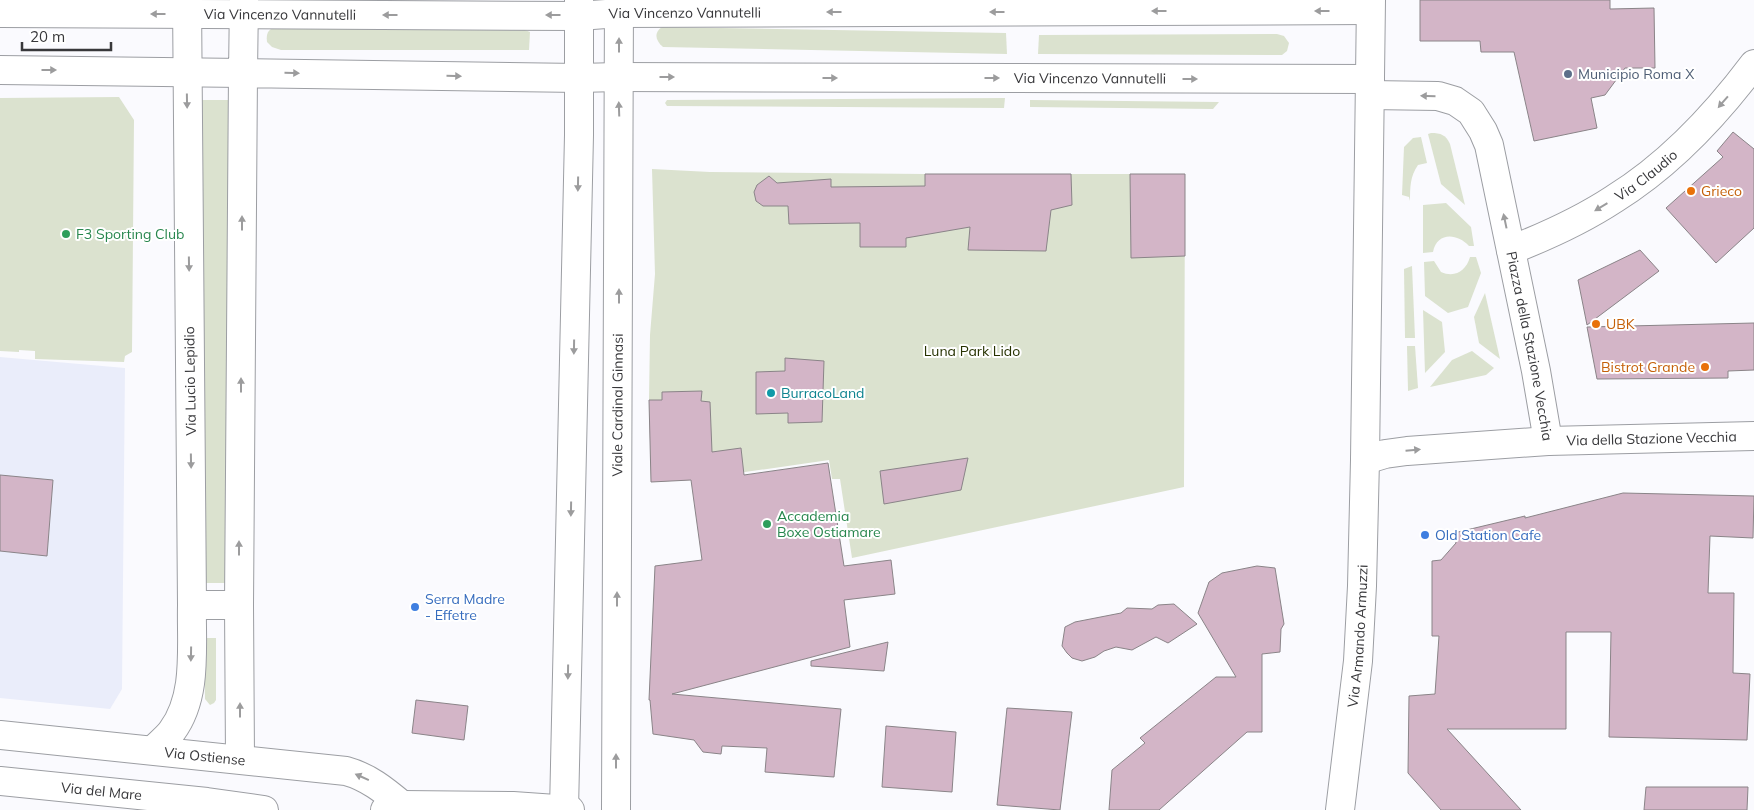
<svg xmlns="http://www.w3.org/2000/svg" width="1754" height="810" font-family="Mulish,sans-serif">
  <rect width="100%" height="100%" fill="#fafafe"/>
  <polygon fill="#eaedfa" points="0,357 125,368 122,689 110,709 0,698"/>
  <g fill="#dbe2cf">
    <path d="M276,26L525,30L530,32L529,50H281L272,47L267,42C266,33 268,30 276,26Z"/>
    <path d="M662,27L1006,33L1007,54L663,47C656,41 653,33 662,27Z"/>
    <polygon points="1277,34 1284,36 1289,43 1287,51 1282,55 1038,54 1039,35"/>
    <polygon points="119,97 134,120 132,352 125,356 124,362 35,359 35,351 19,350 19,352 0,351 0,98"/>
    <polygon points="1005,98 1004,108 667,106 665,103 667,100"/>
    <polygon points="197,100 233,100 232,583 196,583"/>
    <polygon points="1030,100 1219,102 1213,109 1030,107"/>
    <path d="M1431,133C1441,133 1446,135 1450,144L1465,205L1441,184L1428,134Z"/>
    <path d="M1421,137L1427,163L1418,165C1410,176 1410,188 1410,201L1409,197L1402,195L1404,147L1413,138Z"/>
    <polygon points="652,169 710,172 925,174 1185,174 1184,487 852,558 840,479 832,479 829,460 690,480 651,482 649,400 650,335 655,274"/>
    <path d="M1446,203L1471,227L1474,246H1469C1457,233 1437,232 1433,252L1423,253V205Z"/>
    <path d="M1470,257H1476L1481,273L1468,307L1448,313L1425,296L1424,262L1434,261L1441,272C1455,278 1466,271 1470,257Z"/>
    <polygon points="1412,266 1415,338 1405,338 1404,269"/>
    <polygon points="1485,293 1500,359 1479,343 1474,317"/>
    <polygon points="1423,310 1442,322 1445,352 1425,373"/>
    <polygon points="1407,346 1415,346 1418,388 1408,391"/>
    <polygon points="1472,351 1494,368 1486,375 1430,387 1452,360"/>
    <polygon points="204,638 216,638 216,700 214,703 210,705 205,699"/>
  </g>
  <g fill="#d3b5c7" stroke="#8a8488">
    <polygon points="1420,0 1610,0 1610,9 1654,8 1655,68 1625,68 1605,95 1591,98 1597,128 1534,141 1514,52 1481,52 1480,41 1420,41"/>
    <polygon points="1733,132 1754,149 1754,228 1716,263 1666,208 1723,157 1717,151"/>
    <polygon points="925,174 1071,174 1072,205 1051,210 1046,251 968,250 970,227 906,238 906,247 860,247 860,223 789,224 788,206 763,206 756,201 754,192 757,185 769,176 777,183 831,179 831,187 925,186"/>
    <polygon points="1130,174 1185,174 1185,256 1131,258"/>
    <polygon points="1640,250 1659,271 1587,325 1578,280"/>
    <polygon points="1754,323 1754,370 1728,371 1728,378 1597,379 1587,327"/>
    <polygon points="785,358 824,361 822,422 788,423 788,413 756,414 756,372 785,371"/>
    <polygon points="702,391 701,401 710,402 712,452 741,448 744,475 828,463 844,566 891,560 895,594 844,600 850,647 672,694 841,709 834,777 765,772 767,748 722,746 721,754 703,752 694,740 653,734 650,700 649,700 655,566 702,560 691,480 651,482 649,400 662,400 662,392"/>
    <polygon points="968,458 961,490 884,504 880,471"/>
    <polygon points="0,475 53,480 47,556 0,551"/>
    <polygon points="1623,493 1754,496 1753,538 1710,536 1708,593 1734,593 1733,673 1750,674 1747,740 1609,737 1611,632 1566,632 1566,729 1447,729 1521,810 1441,810 1408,773 1409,696 1435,694 1439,636 1432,636 1432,561 1441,560 1456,543 1454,533 1525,516 1525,518"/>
    <polygon points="1257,566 1275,568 1284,624 1281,629 1280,652 1262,654 1262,732 1247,732 1159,810 1109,810 1112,770 1145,743 1140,738 1216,677 1236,677 1198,613 1209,582 1222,573"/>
    <polygon points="1174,604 1197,624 1168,643 1156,637 1132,650 1116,647 1104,651 1095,657 1082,661 1072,658 1067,653 1062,646 1065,627 1075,622 1121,613 1127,608 1152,609 1158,605"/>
    <polygon points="888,642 884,671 811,666 811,661"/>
    <polygon points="416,700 468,706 464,740 412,733"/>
    <polygon points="1007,708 1072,712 1060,810 997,805"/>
    <polygon points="886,726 956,732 952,792 882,787"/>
    <polygon points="1646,787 1748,787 1747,810 1644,810"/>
  </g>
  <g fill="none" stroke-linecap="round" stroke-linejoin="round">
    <g stroke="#9c9ea3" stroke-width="30">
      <g id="street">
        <path id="s1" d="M0,13L579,16L619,13L1370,10"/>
        <polyline points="0,70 243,73 244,0"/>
        <path id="s2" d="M618,77L1370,79"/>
        <path id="s3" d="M1370,95L1438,96L1455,101L1471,112L1483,131L1489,145L1536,371L1548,441"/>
        <path id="s4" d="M1511,250C1547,236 1582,220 1614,199C1669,165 1715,116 1754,64"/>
        <path id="s5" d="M1365,460L1385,454L1407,451L1548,441L1754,436"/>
        <polyline points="192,605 239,605"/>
        <path d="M153,750C159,744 167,738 172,731C198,696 191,647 192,605L187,0"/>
        <path id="s6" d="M1340,810L1358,661L1362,586L1365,460L1371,0"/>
      </g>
    </g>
    <g stroke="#9c9ea3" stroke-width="30">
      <g id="secondary">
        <path id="s7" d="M0,735L346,771C368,777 384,790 402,805"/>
        <polyline points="240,759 239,605 243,73 579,78 618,77"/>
        <path id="s8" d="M0,781L207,802L264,810"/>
        <polyline points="385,810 402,805 513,806 570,810"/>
        <polyline points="564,810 579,135 579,0"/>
        <path id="s9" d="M616,810L619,0"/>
      </g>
    </g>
    <use href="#street" stroke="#fff" stroke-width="28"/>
    <use href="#secondary" stroke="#fff" stroke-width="28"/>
  </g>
  <defs><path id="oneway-solid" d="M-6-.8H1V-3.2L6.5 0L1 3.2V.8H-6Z" transform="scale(1.25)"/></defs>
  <g fill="#9c9c9d">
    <use href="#oneway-solid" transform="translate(1159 11) rotate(180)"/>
    <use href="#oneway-solid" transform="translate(1322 11) rotate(180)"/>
    <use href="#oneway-solid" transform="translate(834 12) rotate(180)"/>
    <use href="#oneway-solid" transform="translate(997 12) rotate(180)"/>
    <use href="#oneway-solid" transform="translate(158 14) rotate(180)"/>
    <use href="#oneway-solid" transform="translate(390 15) rotate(-180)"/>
    <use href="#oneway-solid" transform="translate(553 15) rotate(-180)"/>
    <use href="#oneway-solid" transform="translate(619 45) rotate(-90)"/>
    <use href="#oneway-solid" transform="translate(49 70)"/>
    <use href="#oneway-solid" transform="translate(292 73) rotate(1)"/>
    <use href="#oneway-solid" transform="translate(454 76) rotate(1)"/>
    <use href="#oneway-solid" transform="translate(667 77)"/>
    <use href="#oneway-solid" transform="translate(830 78)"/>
    <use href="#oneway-solid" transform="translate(992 78)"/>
    <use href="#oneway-solid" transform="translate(1190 79)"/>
    <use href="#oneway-solid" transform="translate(1428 96) rotate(-179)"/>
    <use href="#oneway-solid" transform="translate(187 101) rotate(89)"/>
    <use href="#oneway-solid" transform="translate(1723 102) rotate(131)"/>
    <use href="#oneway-solid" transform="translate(619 109) rotate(-92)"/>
    <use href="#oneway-solid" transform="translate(578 184) rotate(91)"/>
    <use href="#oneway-solid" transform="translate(1601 207) rotate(149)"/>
    <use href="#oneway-solid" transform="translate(1505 221) rotate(-102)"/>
    <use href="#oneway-solid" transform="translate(242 223) rotate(-90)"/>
    <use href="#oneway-solid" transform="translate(189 264) rotate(89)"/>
    <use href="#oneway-solid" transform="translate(619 296) rotate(-90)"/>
    <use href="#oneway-solid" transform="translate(574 347) rotate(91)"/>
    <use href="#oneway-solid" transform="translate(241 385) rotate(-90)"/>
    <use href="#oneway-solid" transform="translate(1413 450) rotate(-5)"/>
    <use href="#oneway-solid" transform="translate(191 461) rotate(89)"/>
    <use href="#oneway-solid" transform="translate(571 509) rotate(91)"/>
    <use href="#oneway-solid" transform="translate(239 548) rotate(-90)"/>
    <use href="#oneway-solid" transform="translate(617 599) rotate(-90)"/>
    <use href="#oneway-solid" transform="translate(191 654) rotate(91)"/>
    <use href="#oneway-solid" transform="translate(568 672) rotate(91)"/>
    <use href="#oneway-solid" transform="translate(240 710) rotate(-90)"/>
    <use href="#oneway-solid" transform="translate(616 761) rotate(-90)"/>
    <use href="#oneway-solid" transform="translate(362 777) rotate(-156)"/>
  </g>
  <circle fill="#5c6f8a" stroke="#fff" stroke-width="2" cx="1568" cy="74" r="5"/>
  <g fill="#e8710a" stroke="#fff" stroke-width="2">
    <circle cx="1691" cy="191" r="5"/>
    <circle cx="1596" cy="324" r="5"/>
    <circle cx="1705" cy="367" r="5"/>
  </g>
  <g fill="#2e9e5b" stroke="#fff" stroke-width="2">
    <circle cx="66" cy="234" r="5"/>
    <circle cx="767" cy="524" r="5"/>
  </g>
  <circle fill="#0f9aa8" stroke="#fff" stroke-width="2" cx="771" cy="393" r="5"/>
  <g fill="#3f7fe0" stroke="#fff" stroke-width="2">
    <circle cx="1425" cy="535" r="5"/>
    <circle cx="415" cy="607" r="5"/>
  </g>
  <g text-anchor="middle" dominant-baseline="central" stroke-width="4" stroke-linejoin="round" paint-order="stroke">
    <g font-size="14" fill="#38383b" stroke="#fff">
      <text stroke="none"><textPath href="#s1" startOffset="685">Via Vincenzo Vannutelli</textPath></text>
      <text stroke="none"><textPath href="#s1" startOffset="280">Via Vincenzo Vannutelli</textPath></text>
      <text stroke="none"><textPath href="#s2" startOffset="472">Via Vincenzo Vannutelli</textPath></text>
      <text stroke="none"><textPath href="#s4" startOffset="155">Via Claudio</textPath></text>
      <text stroke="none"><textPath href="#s3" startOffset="348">Piazza della Stazione Vecchia</textPath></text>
      <text transform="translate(190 381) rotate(-91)">Via Lucio Lepidio</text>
      <text stroke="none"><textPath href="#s9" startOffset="405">Viale Cardinal Ginnasi</textPath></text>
      <text stroke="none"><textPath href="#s5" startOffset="288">Via della Stazione Vecchia</textPath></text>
      <text stroke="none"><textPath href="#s6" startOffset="175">Via Armando Armuzzi</textPath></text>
      <text stroke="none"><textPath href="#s7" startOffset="206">Via Ostiense</textPath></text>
      <text stroke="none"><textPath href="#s8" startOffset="102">Via del Mare</textPath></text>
    </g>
    <g font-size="14" fill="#4e5e75" stroke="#fff" text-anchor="start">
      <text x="1578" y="74">Municipio Roma X</text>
    </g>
    <g font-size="14" fill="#c56008" stroke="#fff" text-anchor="start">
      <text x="1701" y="191">Grieco</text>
      <text x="1606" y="324">UBK</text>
      <text x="1695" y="367" text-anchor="end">Bistrot Grande</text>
    </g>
    <g font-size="14" fill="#27864d" stroke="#fff" text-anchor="start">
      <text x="76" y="234">F3 Sporting Club</text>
      <text x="777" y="516">Accademia<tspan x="777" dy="16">Boxe Ostiamare</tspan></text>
    </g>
    <g font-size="14" fill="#263200" stroke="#fff">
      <text x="972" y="351">Luna Park Lido</text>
    </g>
    <g font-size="14" fill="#0d838f" stroke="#fff" text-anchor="start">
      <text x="781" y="393">BurracoLand</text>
    </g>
    <g font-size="14" fill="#366cbe" stroke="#fff" text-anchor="start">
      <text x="1435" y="535">Old Station Cafe</text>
      <text x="425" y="599">Serra Madre<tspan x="425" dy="16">- Effetre</tspan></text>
    </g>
  </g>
  <path d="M22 42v8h89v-8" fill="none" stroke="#38383b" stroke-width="2.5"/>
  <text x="30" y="42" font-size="15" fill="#38383b" stroke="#ffffff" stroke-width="4" paint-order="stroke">20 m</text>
</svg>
